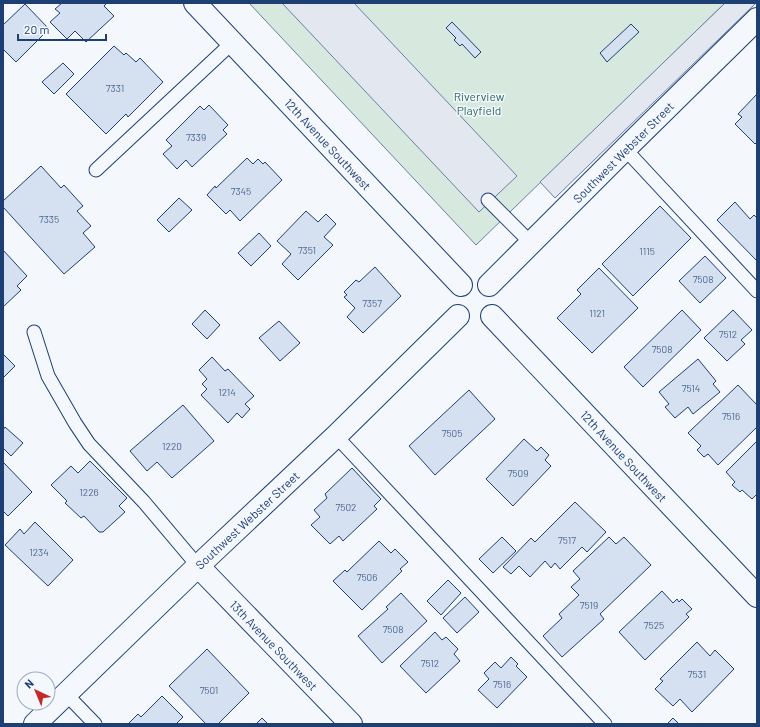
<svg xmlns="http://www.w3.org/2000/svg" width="760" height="727" font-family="Barlow,sans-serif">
  <rect width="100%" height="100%" fill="#f4f7fb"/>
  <polygon fill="#d7e8df" stroke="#687fa3" points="249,3 725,3 476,245"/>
  <g fill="#e3e8f0" stroke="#687fa3">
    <polygon points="282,3 354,3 517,176 479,212"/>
    <polygon points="725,3 756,3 555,198 540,182"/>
  </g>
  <g fill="#d5e0f0" stroke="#1d3f73">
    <polygon points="62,3 107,3 104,6 114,16 86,42 75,31 67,39 50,22 60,13 55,9"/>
    <polygon points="25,4 49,29 16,62 3,49 3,25"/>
    <polygon points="452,22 481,52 475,58 462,44 460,46 454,40 456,38 446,28"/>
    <polygon points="631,24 639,32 607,62 600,53"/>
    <polygon points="114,46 124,55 126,53 136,62 140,58 163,82 128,117 126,114 106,134 66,94"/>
    <polygon points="63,63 74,74 54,94 42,82"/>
    <polygon points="757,94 757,142 755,144 735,124 742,117 738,114"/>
    <polygon points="209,105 228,125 223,130 227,134 192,167 186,160 177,169 163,154 172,146 166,140 200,106 204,110"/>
    <polygon points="247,158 253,164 258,159 263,164 265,162 282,180 240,221 230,210 226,214 207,195 215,186 216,188"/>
    <polygon points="41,166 61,188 64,185 83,206 77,211 91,226 83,233 95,247 64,274 3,207 3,201"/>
    <polygon points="179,198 192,210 169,232 157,220"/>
    <polygon points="735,202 750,219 754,215 757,218 757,261 717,220"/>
    <polygon points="660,206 691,238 633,296 602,264"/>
    <polygon points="306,211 318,222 326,214 336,224 324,237 333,245 298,280 282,264 291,254 277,241"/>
    <polygon points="259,233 271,246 251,266 238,253"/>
    <polygon points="3,250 27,276 17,286 21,290 3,307"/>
    <polygon points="705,256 726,278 700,303 679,281"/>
    <polygon points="375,267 401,296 363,333 347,317 355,308 344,297 347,295 344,292 356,280 359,282"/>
    <polygon points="599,268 638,308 592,353 557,318 581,294 577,290"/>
    <polygon points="205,310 220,325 207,339 192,324"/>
    <polygon points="682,310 701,330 643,387 624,367"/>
    <polygon points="733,310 752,330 741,340 745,344 727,361 704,338"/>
    <polygon points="279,321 300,343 280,361 259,338"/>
    <polygon points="3,354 15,366 3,378"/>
    <polygon points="212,357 225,371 228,369 254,396 245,404 250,409 242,418 237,413 228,423 201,395 207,389 202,384 207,379 199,370"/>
    <polygon points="698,359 716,381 713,384 720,392 693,414 688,407 675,418 665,407 669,404 659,392"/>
    <polygon points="738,385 757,405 757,427 718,465 708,454 704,457 697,450 701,446 688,433"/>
    <polygon points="469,390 495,419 435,475 409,446"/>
    <polygon points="183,405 214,441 172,478 157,462 147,471 130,451"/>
    <polygon points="5,427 23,443 11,456 3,448 3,430"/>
    <polygon points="524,439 537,451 541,447 549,455 545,460 551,466 513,506 486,479"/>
    <polygon points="757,441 757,494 752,499 742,490 740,492 732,485 735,482 726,472"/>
    <polygon points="90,461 127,498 119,506 125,512 103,532 99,532 84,516 81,518 65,503 67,501 51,485 71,466 78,473"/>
    <polygon points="3,462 32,492 8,516 3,511"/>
    <polygon points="352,468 381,499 374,506 377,509 343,541 339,536 330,544 311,525 320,517 314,510 327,498 325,494"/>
    <polygon points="575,502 606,532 587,552 582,547 560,569 555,563 551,568 545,561 530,577 519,566 511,574 503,567 531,538 535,542"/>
    <polygon points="35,522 73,560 48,586 5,545 20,529 24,534"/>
    <polygon points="502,537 516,551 493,573 479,559"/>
    <polygon points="609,537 616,544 624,537 651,565 600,614 604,619 562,657 543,636 562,618 559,614 579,595 571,587 580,579 573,571"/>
    <polygon points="379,541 391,553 395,549 408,562 400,569 402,571 362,610 333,581 345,570 347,572"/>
    <polygon points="448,580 461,593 441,615 427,601"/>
    <polygon points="662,591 673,603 677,599 679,602 682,599 692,609 686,614 689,617 645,660 619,632"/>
    <polygon points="401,593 427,621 382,663 358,636 388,609 386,607"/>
    <polygon points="465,597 479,612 457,633 443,618"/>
    <polygon points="435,632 442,640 446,637 458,649 454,654 460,661 426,693 400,666"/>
    <polygon points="697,642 710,656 715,650 734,669 692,712 680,699 673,706 655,689 663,681 660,679"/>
    <polygon points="207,649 249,693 218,724 206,724 169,686"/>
    <polygon points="511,657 518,664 516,666 527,677 497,708 478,690 489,679 484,673 495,662 501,668"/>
    <polygon points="162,696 183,717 176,724 128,724 138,714 141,717"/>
    <polygon points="262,718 268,724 256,724"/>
    <polygon points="673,718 679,724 667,724"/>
  </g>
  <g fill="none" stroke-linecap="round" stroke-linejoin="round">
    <g stroke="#1d3f73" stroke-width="15">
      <g id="lane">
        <polyline points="625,149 757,291"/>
        <polyline points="96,170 232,43"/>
        <polyline points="488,200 531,243"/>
        <polyline points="34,332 48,376 75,423 89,444 144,502 198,566"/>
        <polyline points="336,436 605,724"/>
        <polyline points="66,694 95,724"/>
      </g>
    </g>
    <g stroke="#1d3f73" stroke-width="24">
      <g id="street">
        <polyline points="195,3 461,285"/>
        <polyline points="489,285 625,149 757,19"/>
        <polyline points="492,316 757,596"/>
        <polyline points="198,566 351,724"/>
        <polyline points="35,724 198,566 336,436 458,316"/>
      </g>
    </g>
    <use href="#lane" stroke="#f4f7fb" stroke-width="13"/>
    <use href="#street" stroke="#f4f7fb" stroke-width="22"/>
  </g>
  <g text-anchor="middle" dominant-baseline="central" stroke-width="3" stroke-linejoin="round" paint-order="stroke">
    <g font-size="10" fill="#4b6792">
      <text x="115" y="88">7331</text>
      <text x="196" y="137">7339</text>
      <text x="241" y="191">7345</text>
      <text x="49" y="219">7335</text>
      <text x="307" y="250">7351</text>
      <text x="647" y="251">1115</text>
      <text x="703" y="279">7508</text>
      <text x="372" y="303">7357</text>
      <text x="597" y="313">1121</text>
      <text x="728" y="334">7512</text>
      <text x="662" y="349">7508</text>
      <text x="691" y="388">7514</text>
      <text x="227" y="392">1214</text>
      <text x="731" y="416">7516</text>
      <text x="452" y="433">7505</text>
      <text x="172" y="446">1220</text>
      <text x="518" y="473">7509</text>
      <text x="89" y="492">1226</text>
      <text x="346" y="507">7502</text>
      <text x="567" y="540">7517</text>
      <text x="39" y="552">1234</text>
      <text x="367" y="577">7506</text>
      <text x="589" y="605">7519</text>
      <text x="654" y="625">7525</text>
      <text x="393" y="629">7508</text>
      <text x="430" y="663">7512</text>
      <text x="697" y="674">7531</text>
      <text x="502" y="684">7516</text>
      <text x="209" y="690">7501</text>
    </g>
    <g font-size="12" fill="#2c6c60" stroke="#f4f7fb">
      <text x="479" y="96">Riverview<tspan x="479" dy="14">Playfield</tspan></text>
    </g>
    <g font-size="12" fill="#1d3f73" stroke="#f4f7fb">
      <text transform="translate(328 144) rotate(47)">12th Avenue Southwest</text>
      <text transform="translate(623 152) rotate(-45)">Southwest Webster Street</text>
      <text transform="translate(624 456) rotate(47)">12th Avenue Southwest</text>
      <text transform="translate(247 520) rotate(-43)">Southwest Webster Street</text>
      <text transform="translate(274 645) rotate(46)">13th Avenue Southwest</text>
    </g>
  </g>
  <rect width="760" height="727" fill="none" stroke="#1d3f73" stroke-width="8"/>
  <g transform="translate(36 691) rotate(316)"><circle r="19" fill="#f4f7fb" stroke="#9eadc5"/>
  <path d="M0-3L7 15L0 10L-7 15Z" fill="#c62828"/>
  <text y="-6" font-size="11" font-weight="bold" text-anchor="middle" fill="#1d3f73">N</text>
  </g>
  <path d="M18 34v6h88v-6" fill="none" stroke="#1d3f73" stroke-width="2"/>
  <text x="24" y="34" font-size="12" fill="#1d3f73" stroke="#f4f7fb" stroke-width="3" paint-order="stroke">20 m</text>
</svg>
